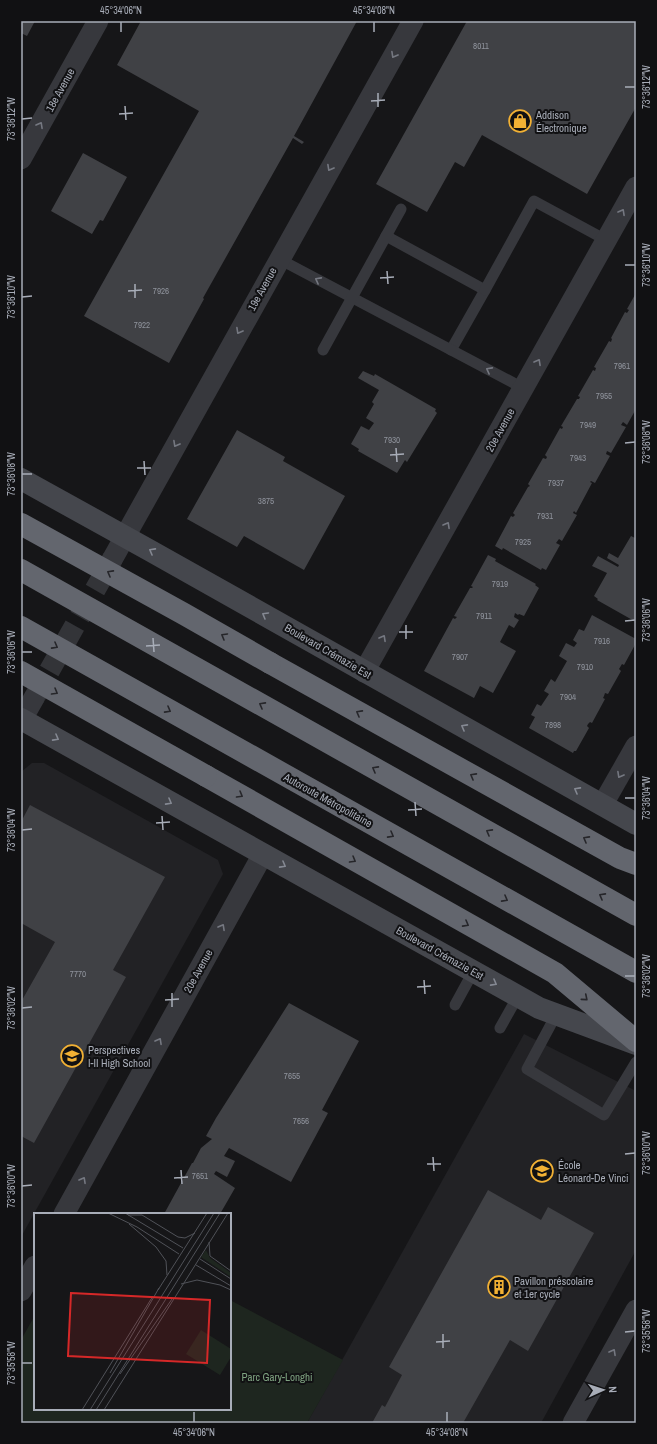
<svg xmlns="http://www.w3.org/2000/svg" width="657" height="1444" font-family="'Archivo Narrow',sans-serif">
  <rect width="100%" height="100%" fill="#161618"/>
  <g fill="#222225">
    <polygon points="32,763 44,763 218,860 223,874 21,1237 21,772"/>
    <polygon points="524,1034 636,1091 636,1250 541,1423 307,1423"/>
  </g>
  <polygon fill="#1e261f" points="230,1300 343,1360 307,1423 21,1423 21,1340 35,1315 35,1409 230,1409"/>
  <g fill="#404145">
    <polygon points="21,21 35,21 27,36 21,33"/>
    <polygon points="141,21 357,21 294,136 304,142 302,144 293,138 203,298 204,299 169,363 84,316 199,111 117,65"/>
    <polygon points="467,21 636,21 636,107 587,194 482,135 464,167 455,162 427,212 376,184"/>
    <polygon points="83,153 127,177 103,221 100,220 92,234 51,211"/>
    <polygon points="636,293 636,409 627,425 623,422 621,425 626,427 611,453 607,451 606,454 610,456 595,483 591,481 590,482 592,483 576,513 574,511 573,513 577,515 562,541 559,539 556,543 560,545 546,570 542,568 541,570 503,548 502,550 495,546 511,516 513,517 515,515 513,513 528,487 530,486 528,484 543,458 546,459 547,457 545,455 560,428 562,429 563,427 561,426 577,399 579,399 580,397 578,396 593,370 595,371 596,368 594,367 609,341 611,342 612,339 611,338 625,312 627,313 629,310 627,309"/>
    <polygon points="363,371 374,376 375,374 436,409 435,411 437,413 407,462 405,460 397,473 358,451 359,449 351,444 361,426 369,430 374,423 366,418 374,404 372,402 379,390 358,378"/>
    <polygon points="237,430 285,457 283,461 345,496 304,570 244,536 237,547 187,519"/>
    <polygon points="631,536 635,538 636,536 636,622 597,600 598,599 594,596 607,573 592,566 598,556 618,567 619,565 607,558 609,553 618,558"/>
    <polygon points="488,555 496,559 495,561 536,584 535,585 539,588 524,616 519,614 518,615 515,613 514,617 519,620 514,628 509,625 500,642 516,651 493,693 480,686 474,698 424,671 453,618 455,619 457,617 454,616 470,588 472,588 473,587 471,586"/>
    <polygon points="592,615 636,639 635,641 636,643 624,665 622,664 619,669 621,671 608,694 605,693 604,696 603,698 605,699 592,723 590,722 588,724 587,726 589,728 576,751 574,751 573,753 529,728 535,717 531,715 537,704 541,706 549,694 544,691 551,679 555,682 567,661 559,656 566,643 574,647 577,643 573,640 579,629 584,631"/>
    <polygon points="30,805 165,877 113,970 126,977 34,1143 21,1136 21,1002 55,942 21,923 21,822"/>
    <polygon points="289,1003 359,1041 322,1110 328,1113 291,1182 229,1148 224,1156 235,1161 227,1177 216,1171 214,1174 235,1188 220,1214 164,1214 192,1163 193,1163 201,1148 212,1139 206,1136 216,1118"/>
    <polygon points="488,1190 541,1220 548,1207 594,1233 528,1351 510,1340 463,1423 372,1423 382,1405 385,1407 402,1375 389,1367"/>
  </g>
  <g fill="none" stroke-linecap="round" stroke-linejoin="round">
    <polyline stroke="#333438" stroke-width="21" stroke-dasharray="21 10" stroke-linecap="butt" points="34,698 113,558"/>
    <g stroke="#37383d" stroke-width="11">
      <polyline points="386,236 485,290 451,350"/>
      <polyline points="279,259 523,388"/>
      <polyline points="485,290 534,201 606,240"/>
      <polyline points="323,350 401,209"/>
      <polyline points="455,1005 473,972"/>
      <polyline points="556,1015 527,1069 604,1115 636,1062"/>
      <polyline points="500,1028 518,996"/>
    </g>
    <g stroke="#37383d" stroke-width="21">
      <polyline points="21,159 98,21"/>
      <polyline points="113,558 413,21"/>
      <polyline points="364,672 636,187"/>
      <polyline points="21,721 34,698"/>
      <polyline points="603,804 636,746"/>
      <polyline points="64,1214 263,854"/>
      <polyline points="21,1291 35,1266"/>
      <polyline points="573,1423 636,1310"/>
    </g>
    <g stroke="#45474d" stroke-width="22">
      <polyline points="21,479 149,550 636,824"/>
      <polyline points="21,719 539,1008 636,1044"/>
    </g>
    <g stroke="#63666e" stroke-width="22">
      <polyline points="270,663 620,858 636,864"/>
      <polyline points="206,776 555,973 636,1041"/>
    </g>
    <g stroke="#63666e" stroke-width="22">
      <polyline points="21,524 184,614 270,663"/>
      <polyline points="21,570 636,915"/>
      <polyline points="21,627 636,972"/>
      <polyline points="21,672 206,776"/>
    </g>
  </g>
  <defs><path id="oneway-chevron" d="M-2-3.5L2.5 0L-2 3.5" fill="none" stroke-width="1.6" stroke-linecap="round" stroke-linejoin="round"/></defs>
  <g stroke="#757881">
    <use href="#oneway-chevron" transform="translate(394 55) rotate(119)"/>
    <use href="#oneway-chevron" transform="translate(40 125) rotate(-61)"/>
    <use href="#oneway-chevron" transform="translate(330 168) rotate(119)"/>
    <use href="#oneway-chevron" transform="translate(622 212) rotate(-61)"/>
    <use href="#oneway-chevron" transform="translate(318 280) rotate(-152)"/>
    <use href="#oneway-chevron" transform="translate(239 331) rotate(119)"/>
    <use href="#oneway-chevron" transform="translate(538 362) rotate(-61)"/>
    <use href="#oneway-chevron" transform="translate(489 370) rotate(-152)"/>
    <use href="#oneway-chevron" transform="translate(176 444) rotate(119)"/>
    <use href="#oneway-chevron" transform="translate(447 525) rotate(-61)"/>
    <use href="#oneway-chevron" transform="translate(383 638) rotate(-61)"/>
    <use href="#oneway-chevron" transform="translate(620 775) rotate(119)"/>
    <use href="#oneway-chevron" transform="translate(222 927) rotate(-61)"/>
    <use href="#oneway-chevron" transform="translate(159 1041) rotate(-61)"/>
    <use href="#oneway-chevron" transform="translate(83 1180) rotate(-61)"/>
    <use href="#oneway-chevron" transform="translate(613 1352) rotate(-61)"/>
  </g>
  <g stroke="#858993">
    <use href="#oneway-chevron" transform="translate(152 551) rotate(-151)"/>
    <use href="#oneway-chevron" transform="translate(265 615) rotate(-150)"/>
    <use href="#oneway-chevron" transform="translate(464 727) rotate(-151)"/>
    <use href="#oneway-chevron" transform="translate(56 738) rotate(29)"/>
    <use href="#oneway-chevron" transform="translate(577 790) rotate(-151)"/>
    <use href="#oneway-chevron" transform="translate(169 802) rotate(29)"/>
    <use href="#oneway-chevron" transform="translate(283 865) rotate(29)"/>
    <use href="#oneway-chevron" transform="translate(494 983) rotate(29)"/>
  </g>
  <g stroke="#26262a">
    <use href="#oneway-chevron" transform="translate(110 573) rotate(-151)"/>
    <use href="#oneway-chevron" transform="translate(224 636) rotate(-150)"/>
    <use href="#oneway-chevron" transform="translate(55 646) rotate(29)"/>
    <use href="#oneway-chevron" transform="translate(55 692) rotate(30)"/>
    <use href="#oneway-chevron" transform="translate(262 705) rotate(-151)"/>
    <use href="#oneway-chevron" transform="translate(168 710) rotate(29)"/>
    <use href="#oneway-chevron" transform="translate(359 713) rotate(-151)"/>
    <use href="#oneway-chevron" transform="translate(375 769) rotate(-151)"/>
    <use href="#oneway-chevron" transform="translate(473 776) rotate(-151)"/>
    <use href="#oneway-chevron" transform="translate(240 795) rotate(30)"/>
    <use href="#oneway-chevron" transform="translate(489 832) rotate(-151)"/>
    <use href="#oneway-chevron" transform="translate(391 835) rotate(29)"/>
    <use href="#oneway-chevron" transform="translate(586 839) rotate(-151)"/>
    <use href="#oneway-chevron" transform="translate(353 860) rotate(30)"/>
    <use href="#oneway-chevron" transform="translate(602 896) rotate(-151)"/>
    <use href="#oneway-chevron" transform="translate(505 899) rotate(29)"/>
    <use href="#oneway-chevron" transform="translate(466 924) rotate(29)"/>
    <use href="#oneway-chevron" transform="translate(585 998) rotate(40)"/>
  </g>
  <path fill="none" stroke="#a8adb8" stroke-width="1.5" d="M121,22V32M374,22V32M625,87H635M378,93V107M371,101L385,100M125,106L126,120M119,114L133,113M22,119L32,118M625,265H635M387,271L388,284M380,278L394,277M135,284V298M128,291L142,290M22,297L32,296M625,443L635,442M396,448L397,462M390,455L404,454M144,461L145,475M137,468H151M22,474H32M625,621L635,620M406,625V639M399,632H413M153,638L154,652M146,646L160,645M22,652H32M625,798H635M415,802L416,816M408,810L422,809M162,816L163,830M156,823L170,822M22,830L32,829M625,976H635M424,980L425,994M417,987L431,986M172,993V1007M165,1000L179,999M22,1008L32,1007M625,1154L635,1153M433,1157L434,1171M427,1164H441M181,1170L182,1184M174,1178L188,1177M22,1186L32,1185M625,1332L635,1331M443,1334V1348M436,1342L450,1341M22,1363H32M194,1412V1422M447,1412V1422"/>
  <defs>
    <g id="shop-ring" transform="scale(1.15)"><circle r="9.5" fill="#111113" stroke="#f2b134" stroke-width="1.5"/><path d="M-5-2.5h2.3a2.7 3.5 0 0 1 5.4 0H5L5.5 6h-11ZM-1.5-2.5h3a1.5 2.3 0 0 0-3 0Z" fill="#f2b134"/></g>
    <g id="school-ring" transform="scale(1.15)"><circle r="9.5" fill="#111113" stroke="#f2b134" stroke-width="1.5"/><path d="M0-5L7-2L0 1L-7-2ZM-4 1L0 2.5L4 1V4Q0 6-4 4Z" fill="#f2b134"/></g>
    <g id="building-ring" transform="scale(1.15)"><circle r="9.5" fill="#111113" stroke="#f2b134" stroke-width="1.5"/><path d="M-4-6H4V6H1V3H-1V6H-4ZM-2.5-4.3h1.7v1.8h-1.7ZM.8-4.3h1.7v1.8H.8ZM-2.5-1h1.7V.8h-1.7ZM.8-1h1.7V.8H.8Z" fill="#f2b134"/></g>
  </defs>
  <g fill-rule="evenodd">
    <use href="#shop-ring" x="520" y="121"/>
    <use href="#school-ring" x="72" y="1056"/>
    <use href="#school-ring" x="542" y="1171"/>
    <use href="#building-ring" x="499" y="1287"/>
  </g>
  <g text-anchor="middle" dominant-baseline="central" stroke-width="4" stroke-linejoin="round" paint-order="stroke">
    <g font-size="9" fill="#8e929b">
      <text x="481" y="46">8011</text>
      <text x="161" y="291">7926</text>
      <text x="142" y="325">7922</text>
      <text x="622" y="366">7961</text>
      <text x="604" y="396">7955</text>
      <text x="588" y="425">7949</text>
      <text x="392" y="440">7930</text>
      <text x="578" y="458">7943</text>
      <text x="556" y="483">7937</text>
      <text x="266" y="501">3875</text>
      <text x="545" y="516">7931</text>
      <text x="523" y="542">7925</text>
      <text x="500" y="584">7919</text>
      <text x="484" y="616">7911</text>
      <text x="602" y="641">7916</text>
      <text x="460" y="657">7907</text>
      <text x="585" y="667">7910</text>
      <text x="568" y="697">7904</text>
      <text x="553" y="725">7898</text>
      <text x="78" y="974">7770</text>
      <text x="292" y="1076">7655</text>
      <text x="301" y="1121">7656</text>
      <text x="200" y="1176">7651</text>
    </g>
    <g font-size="11" fill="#a8adb8" stroke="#111113">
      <text transform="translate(60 90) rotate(-61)">18e Avenue</text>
      <text transform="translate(262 289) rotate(-61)">19e Avenue</text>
      <text transform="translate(500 430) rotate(-61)">20e Avenue</text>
      <text transform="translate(328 651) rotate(30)">Boulevard Crémazie Est</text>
      <text transform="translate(328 800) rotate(29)">Autoroute Métropolitaine</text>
      <text transform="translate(440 953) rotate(29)">Boulevard Crémazie Est</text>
      <text transform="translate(198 971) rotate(-61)">20e Avenue</text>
    </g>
    <g font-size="11" fill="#a8adb8" stroke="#111113" text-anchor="start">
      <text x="536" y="115">Addison<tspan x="536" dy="13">Électronique</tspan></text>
      <text x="88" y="1050">Perspectives<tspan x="88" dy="13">I-II High School</tspan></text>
      <text x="558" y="1165">École<tspan x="558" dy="13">Léonard-De Vinci</tspan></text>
      <text x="514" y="1281">Pavillon préscolaire<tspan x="514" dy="13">et 1er cycle</tspan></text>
    </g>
    <g font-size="11" fill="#7fa381" stroke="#111113">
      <text x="277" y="1377">Parc Gary-Longhi</text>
    </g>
  </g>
  <g transform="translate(34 1213)">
    <rect width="197" height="197" fill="#161618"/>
    <path d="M172,37L176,45L197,60V64L167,44ZM167,117L197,136V144L186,162L152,141Z" fill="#1e261f"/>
    <path fill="none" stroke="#505258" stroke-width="1" d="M74,0L103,14L145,41M91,0L149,35M94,2H108L144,24L151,25L161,20M95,11L122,34L132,48L133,62M175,29L176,43L197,58M166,46L197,66M162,52L197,73M147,71L163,67L186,72L197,77M124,77L173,0M76,160L125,75M86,161L138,86M48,197L119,83M56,197L180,0M62,197L186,0M70,197L194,0"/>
    <path fill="#d62828" fill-opacity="0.15" stroke="#d62828" stroke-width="2" d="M37,80L176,87L173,150L34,143Z"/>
    <rect width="197" height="197" fill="none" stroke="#a8adb8" stroke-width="2"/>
  </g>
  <rect width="657" height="1444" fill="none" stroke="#111113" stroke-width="44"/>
  <g transform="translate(603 1390) rotate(87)" stroke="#111113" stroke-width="3" paint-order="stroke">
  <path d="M0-3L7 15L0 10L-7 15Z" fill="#a8adb8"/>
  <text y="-6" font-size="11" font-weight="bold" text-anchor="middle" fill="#a8adb8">N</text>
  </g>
  <rect x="22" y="22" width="613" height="1400" fill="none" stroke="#a8adb8" stroke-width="1.5"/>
  <g font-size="10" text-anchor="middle" fill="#a8adb8">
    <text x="121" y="14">45°34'06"N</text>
    <text x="374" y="14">45°34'08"N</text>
    <text transform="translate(646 87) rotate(-90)" y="4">73°36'12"W</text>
    <text transform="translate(11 119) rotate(-90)" y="4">73°36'12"W</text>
    <text transform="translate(646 265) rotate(-90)" y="4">73°36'10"W</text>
    <text transform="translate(11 297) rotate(-90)" y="4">73°36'10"W</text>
    <text transform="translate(646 442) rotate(-90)" y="4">73°36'08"W</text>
    <text transform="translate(11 474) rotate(-90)" y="4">73°36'08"W</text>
    <text transform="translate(646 620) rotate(-90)" y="4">73°36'06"W</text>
    <text transform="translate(11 652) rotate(-90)" y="4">73°36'06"W</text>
    <text transform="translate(646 798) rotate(-90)" y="4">73°36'04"W</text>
    <text transform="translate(11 830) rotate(-90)" y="4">73°36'04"W</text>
    <text transform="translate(646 976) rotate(-90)" y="4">73°36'02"W</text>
    <text transform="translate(11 1008) rotate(-90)" y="4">73°36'02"W</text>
    <text transform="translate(646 1153) rotate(-90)" y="4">73°36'00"W</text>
    <text transform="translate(11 1186) rotate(-90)" y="4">73°36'00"W</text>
    <text transform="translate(646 1331) rotate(-90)" y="4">73°35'58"W</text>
    <text transform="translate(11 1363) rotate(-90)" y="4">73°35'58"W</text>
    <text x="194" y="1436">45°34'06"N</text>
    <text x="447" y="1436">45°34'08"N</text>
  </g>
</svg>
